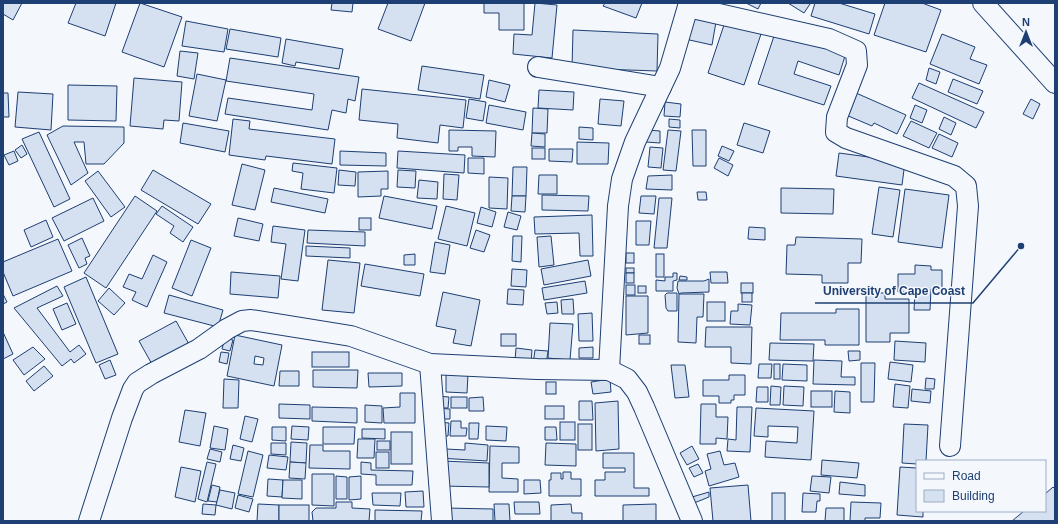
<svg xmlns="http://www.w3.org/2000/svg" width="1058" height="524" font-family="Helvetica,sans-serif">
  <rect width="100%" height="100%" fill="#f4f7fb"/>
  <g fill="#d5e0f0" stroke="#1d3f73" fill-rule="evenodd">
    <polygon points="3,3 22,3 13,20 3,14"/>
    <polygon points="76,3 116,3 105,36 68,23"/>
    <polygon points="140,3 182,17 164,67 122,52"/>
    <polygon points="332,3 353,3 352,12 331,10"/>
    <polygon points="388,3 425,3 411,41 378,29"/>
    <polygon points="484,3 524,3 524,30 499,30 499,13 484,13"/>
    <polygon points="535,3 557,5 552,58 513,54 514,34 532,35"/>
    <polygon points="605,3 642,3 636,18 603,6"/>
    <polygon points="746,3 761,3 758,9"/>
    <polygon points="788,3 809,3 810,4 804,13"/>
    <polygon points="815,3 839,3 875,14 869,34 811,16"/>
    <polygon points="885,3 922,3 941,10 926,52 874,35"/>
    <polygon points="692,14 716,22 712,45 685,39"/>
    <polygon points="727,16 763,28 744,85 708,73"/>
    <polygon points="186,21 228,29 224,52 182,46"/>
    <polygon points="230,29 281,38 278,57 226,49"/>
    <polygon points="573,30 658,34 657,71 572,68"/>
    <polygon points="776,30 846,53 839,75 798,61 794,74 831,86 824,105 758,84"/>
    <polygon points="942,34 975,47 970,59 987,65 979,84 930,64"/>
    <polygon points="286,39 343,49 339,69 296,62 295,66 282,63"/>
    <polygon points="180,51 198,53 194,79 177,76"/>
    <polygon points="230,58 359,77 355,101 348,99 346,113 332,110 328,130 225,114 228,98 312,110 314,94 226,81"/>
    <polygon points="422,66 484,75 480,99 418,90"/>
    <polygon points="929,68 940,72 936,84 926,80"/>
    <polygon points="197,74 226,80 217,121 189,116"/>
    <polygon points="134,78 182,82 179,121 164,120 163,129 130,126"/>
    <polygon points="953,79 983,91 977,104 948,92"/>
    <polygon points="489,80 510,85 505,102 486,97"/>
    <polygon points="919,83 984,112 976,128 912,98"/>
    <polygon points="68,85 117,86 116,121 68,120"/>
    <polygon points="362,89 466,100 463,128 440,125 438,143 397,138 398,124 359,120"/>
    <polygon points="539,90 574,92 573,110 538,108"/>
    <polygon points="18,92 53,94 51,130 15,127"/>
    <polygon points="3,93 8,93 9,117 3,117"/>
    <polygon points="856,93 906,115 897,134 874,123 872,126 846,115"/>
    <polygon points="469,99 486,102 483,121 466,118"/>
    <polygon points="600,99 624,101 621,126 598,124"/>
    <polygon points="1031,99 1040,104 1033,119 1023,114"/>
    <polygon points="665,102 681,104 680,117 664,116"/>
    <polygon points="489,105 526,112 523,130 486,123"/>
    <polygon points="915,105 927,110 922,123 910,118"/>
    <polygon points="533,108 548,109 547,133 532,133"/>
    <polygon points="944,117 956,123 951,135 939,129"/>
    <polygon points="233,119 250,121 249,129 335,139 332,164 266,156 265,160 229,155"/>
    <polygon points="669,119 680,120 680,128 669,127"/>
    <polygon points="911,121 937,133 929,148 903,136"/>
    <polygon points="183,123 229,131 225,152 180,143"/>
    <polygon points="744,123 770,131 763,153 737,145"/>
    <polygon points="63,126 124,127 124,143 104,164 86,164 84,142 74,142 88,173 71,185 47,135"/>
    <polygon points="579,127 593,128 593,140 579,139"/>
    <polygon points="449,130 496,131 495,157 472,156 472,147 458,147 458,151 449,151"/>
    <polygon points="647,130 660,131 660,143 646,142"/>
    <polygon points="668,130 681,131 676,171 663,170"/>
    <polygon points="692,130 706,130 706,166 693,166"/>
    <polygon points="39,132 70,199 54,207 22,139"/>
    <polygon points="532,133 545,134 545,147 531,146"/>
    <polygon points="939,134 958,143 952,157 932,148"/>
    <polygon points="577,142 609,143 608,164 577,164"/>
    <polygon points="22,145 27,154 21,158 15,150"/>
    <polygon points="722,146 734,151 729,161 718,156"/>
    <polygon points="650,147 663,148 661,168 648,167"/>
    <rect x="532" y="148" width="13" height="11"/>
    <polygon points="549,149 573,149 572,162 549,161"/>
    <polygon points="14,151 18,161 9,165 4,155"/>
    <polygon points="340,151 386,153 386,166 340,165"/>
    <polygon points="398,151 465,155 464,173 397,168"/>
    <polygon points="839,153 905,162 902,185 836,176"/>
    <polygon points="468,158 484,158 484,174 468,173"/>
    <polygon points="719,158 733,165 728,176 714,168"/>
    <polygon points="293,163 337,168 334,193 301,189 303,173 292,171"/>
    <polygon points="242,164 265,170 255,210 232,205"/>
    <polygon points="513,167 527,167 526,196 512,196"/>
    <polygon points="153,170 211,204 198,224 141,190"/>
    <polygon points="339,170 356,172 355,186 338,185"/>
    <polygon points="398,170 416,171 415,188 397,187"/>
    <polygon points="98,171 125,207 111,217 85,181"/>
    <polygon points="388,171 388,189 381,189 381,196 358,197 358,172"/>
    <polygon points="444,174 459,175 457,200 443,199"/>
    <polygon points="539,175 557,175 557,194 538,194"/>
    <polygon points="672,175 672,190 646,189 648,176"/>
    <polygon points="489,177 508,178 507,209 489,208"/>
    <polygon points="419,180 438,182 437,199 417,198"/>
    <polygon points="879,187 900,190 893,237 872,234"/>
    <polygon points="274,188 328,199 325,213 271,202"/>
    <polygon points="781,188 834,189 833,214 781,213"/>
    <polygon points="905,189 949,195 942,248 898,242"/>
    <polygon points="697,192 706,192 707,200 698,200"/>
    <polygon points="542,195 589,196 588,211 542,210"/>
    <polygon points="135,196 157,211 106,288 84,273"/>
    <polygon points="384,196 437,206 432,229 379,218"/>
    <polygon points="512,196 526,196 525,212 511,211"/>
    <polygon points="641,196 656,196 654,214 639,213"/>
    <polygon points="93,198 104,221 64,241 52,218"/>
    <polygon points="659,198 672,198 667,248 654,248"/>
    <polygon points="162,206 193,227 183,242 170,233 174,226 156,214"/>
    <polygon points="446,206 475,213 467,246 438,239"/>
    <polygon points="481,207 496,212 492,227 477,223"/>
    <polygon points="508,212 521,216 517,230 504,227"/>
    <polygon points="592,215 593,256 580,256 579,233 535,234 534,217"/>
    <polygon points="238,218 263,224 259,241 234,236"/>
    <rect x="359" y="218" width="12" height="12"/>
    <polygon points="46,220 53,237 31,247 24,230"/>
    <polygon points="636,221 651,221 649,245 636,245"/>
    <polygon points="273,226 305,230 298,281 281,279 286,244 271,242"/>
    <polygon points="749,227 765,228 765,240 748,239"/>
    <polygon points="308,230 365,232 365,246 307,243"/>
    <polygon points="476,230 490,235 484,252 470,248"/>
    <polygon points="513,236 522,236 521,262 512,261"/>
    <polygon points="551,236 554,265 539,267 537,237"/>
    <polygon points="796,237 862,239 861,263 848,263 848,283 822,283 822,275 786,274 787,245 795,245"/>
    <polygon points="82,238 90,256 85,258 87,264 79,268 68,245"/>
    <polygon points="58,239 72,271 13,296 3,272 3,262"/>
    <polygon points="191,240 211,248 192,296 172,288"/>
    <polygon points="435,242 450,245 445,274 430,272"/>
    <polygon points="306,246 350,248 350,258 306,256"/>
    <rect x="626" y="253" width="8" height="10"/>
    <polygon points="415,254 415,265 404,265 404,255"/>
    <rect x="656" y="254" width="8" height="23"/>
    <polygon points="153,255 167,262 147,307 132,300 136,292 123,287 129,274 142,279"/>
    <polygon points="328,260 360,263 354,313 322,310"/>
    <polygon points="588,260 591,276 544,285 541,269"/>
    <polygon points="365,264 424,274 420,296 361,286"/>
    <polygon points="915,265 931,266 931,270 942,270 942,289 931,289 930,310 914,310 915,292 898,292 898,274 915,274"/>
    <rect x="626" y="268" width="8" height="5"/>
    <polygon points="512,269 527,270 526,287 511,286"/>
    <polygon points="231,272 280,276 278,298 230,294"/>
    <polygon points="710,272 727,272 728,283 711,283"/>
    <rect x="626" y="273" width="8" height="10"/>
    <polygon points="673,273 677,273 677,280 673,281 673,291 656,291 656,280 665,281 665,277 673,277"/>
    <polygon points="680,276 687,277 687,280 679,280"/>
    <polygon points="86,277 118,354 96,363 64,287"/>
    <polygon points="709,279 709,292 681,293 679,294 677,288 678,281 704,281"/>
    <polygon points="585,281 587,293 544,300 542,288"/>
    <rect x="741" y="283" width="12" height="10"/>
    <rect x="626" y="285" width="9" height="10"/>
    <polygon points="57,286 63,296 37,308 70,352 79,345 86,354 74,363 71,359 62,366 14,308"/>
    <rect x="638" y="286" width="8" height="7"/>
    <polygon points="109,288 125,303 114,315 98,301"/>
    <polygon points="508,289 524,290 523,305 507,304"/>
    <polygon points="443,292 480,300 471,346 453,343 456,330 436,326"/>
    <polygon points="667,293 677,293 677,311 668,311 666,308 665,295"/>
    <rect x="742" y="293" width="10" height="9"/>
    <polygon points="866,293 885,293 885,299 909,299 909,333 890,333 890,342 866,342"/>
    <polygon points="3,294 7,302 3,304"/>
    <polygon points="679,294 704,294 703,317 697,317 696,343 678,342"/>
    <polygon points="169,295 223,310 218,327 164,313"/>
    <polygon points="626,296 648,296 648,333 626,335"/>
    <polygon points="573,299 574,314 562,314 561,300"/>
    <polygon points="557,302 558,313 547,314 545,303"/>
    <rect x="707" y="302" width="18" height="19"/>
    <polygon points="67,303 76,324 62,330 53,309"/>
    <polygon points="738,304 752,305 750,325 730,324 731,311 738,311"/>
    <polygon points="836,309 859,309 859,345 825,345 825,340 780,340 781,313 836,313"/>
    <polygon points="592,313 593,341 579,341 578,314"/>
    <polygon points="176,321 190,346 153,366 139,341"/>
    <polygon points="550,323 573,324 570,360 548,358"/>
    <polygon points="706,327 752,327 751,364 731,363 731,347 705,347"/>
    <polygon points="3,332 13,354 3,359"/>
    <rect x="501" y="334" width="15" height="12"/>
    <path d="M235,335L282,345L274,386L227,376ZM255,356L264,358L263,365L254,364Z"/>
    <rect x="639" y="335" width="11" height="9"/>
    <polygon points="225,338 233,340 230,351 222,349"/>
    <polygon points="895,341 926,343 925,362 894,360"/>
    <polygon points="770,343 814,344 813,361 769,360"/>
    <polygon points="33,347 45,359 24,375 13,360"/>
    <polygon points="593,347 593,358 579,358 579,348"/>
    <polygon points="516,348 532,350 531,362 515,360"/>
    <polygon points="535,350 548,351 546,365 533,364"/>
    <polygon points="848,351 860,351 860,360 849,361"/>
    <polygon points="221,352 229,353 227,364 219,362"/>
    <rect x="312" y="352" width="37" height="15"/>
    <polygon points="110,360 116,375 105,379 99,365"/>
    <polygon points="814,360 842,361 841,377 855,377 855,385 813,384"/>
    <polygon points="890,362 913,365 911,382 888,379"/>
    <polygon points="861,363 875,363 874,402 861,402"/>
    <polygon points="759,364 772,364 771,378 758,378"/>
    <rect x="774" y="364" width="6" height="15"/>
    <polygon points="783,364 807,365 807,381 782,380"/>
    <polygon points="671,365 685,365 689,397 675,398"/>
    <polygon points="44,366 53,376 34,391 26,381"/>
    <polygon points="313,370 358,370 357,388 313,387"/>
    <polygon points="280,371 299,371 299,386 279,386"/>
    <polygon points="368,373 402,373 402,386 369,387"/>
    <polygon points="446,373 468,374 467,393 446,392"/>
    <polygon points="729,375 745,375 745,395 734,395 734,400 731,400 731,403 719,403 719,396 703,396 703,380 729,380"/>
    <polygon points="926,378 935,379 934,389 925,389"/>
    <polygon points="224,379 239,380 238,408 223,408"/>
    <polygon points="610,379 611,392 593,394 591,382"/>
    <rect x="546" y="382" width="10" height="12"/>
    <polygon points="895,384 910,386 908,408 893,407"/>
    <polygon points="771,386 781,387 780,405 770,405"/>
    <polygon points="784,386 804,387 803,406 783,405"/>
    <polygon points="757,387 768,387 768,402 756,402"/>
    <polygon points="912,389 931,391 930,403 911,401"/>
    <rect x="811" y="391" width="21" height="16"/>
    <polygon points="835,391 850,392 850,413 834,412"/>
    <polygon points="400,393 415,393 415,423 384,423 383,408 400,407"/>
    <polygon points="437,396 449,397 448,408 437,408"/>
    <rect x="451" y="397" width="16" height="11"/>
    <polygon points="483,397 484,411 469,411 469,398"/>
    <polygon points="579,401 592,401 593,420 579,420"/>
    <polygon points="618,401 619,449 596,451 595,403"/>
    <polygon points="279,404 310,405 310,419 279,418"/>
    <polygon points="701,404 716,404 716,417 728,417 727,439 716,438 716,444 700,444"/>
    <polygon points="365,405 382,406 382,423 365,422"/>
    <rect x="545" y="406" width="19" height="13"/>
    <polygon points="312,407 357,408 357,423 312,421"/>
    <polygon points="737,407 752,407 750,452 727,451 728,439 736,440"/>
    <polygon points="437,408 450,409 450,419 437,419"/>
    <polygon points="756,408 814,411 811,460 765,457 766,441 797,443 798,427 768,426 768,437 754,436"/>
    <polygon points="185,410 206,413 200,446 179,442"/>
    <polygon points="245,416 258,419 252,442 240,439"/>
    <polygon points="451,421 461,421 461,428 467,428 466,436 450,436"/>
    <polygon points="437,422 449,423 448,436 436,436"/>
    <rect x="560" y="422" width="15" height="18"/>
    <polygon points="469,423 479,423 478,439 469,439"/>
    <rect x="578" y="424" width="14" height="26"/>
    <polygon points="904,424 928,425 926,461 917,461 917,464 902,463"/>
    <polygon points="214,426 228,429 225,450 210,448"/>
    <polygon points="292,426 309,427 308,440 291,439"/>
    <polygon points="486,426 507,427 506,441 486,440"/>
    <polygon points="272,427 286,427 286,441 272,440"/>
    <polygon points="323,427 355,427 354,444 323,444"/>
    <polygon points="545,427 556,427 557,440 545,440"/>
    <polygon points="362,429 385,429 385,439 362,438"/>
    <rect x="391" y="432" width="21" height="32"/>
    <polygon points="358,439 375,439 374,458 357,458"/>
    <rect x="377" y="441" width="13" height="9"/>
    <polygon points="291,442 307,443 306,463 290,462"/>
    <polygon points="440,442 446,442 446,449 465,450 465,443 488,445 487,461 439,458"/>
    <polygon points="271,443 286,443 286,455 271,454"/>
    <polygon points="546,443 576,444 576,466 545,465"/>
    <polygon points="233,445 244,448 241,461 230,459"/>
    <polygon points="310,445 323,445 323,451 350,451 350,469 309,468"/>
    <polygon points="490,446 519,447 519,463 502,463 502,478 518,479 518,492 489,492"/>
    <polygon points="692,446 699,459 687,465 680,453"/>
    <polygon points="210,449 222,452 220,462 207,459"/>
    <polygon points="248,451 263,455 253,497 238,494"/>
    <polygon points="720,451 724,465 735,463 739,477 709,486 705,471 711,469 707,454"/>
    <rect x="376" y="452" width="13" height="16"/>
    <polygon points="603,453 634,453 634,488 649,488 649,496 595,496 595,480 605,480 605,472 625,472 625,468 603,468"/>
    <polygon points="269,455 288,457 286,470 267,468"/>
    <polygon points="822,460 859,463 857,478 821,475"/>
    <polygon points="442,461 489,463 489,487 441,486"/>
    <polygon points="207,462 216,464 207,502 198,499"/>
    <polygon points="290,462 306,463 305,479 289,478"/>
    <polygon points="361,462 371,463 371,470 413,471 412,485 376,485 376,475 361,474"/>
    <polygon points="698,464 703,473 694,477 689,468"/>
    <polygon points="181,467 201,471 195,502 175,497"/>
    <polygon points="900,467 917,468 917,511 923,511 923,517 897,515"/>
    <polygon points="563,472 571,472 571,479 581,479 581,496 549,496 549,480 551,480 551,473 561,473 561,479 563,479"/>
    <polygon points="312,474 334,474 334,506 312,505"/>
    <polygon points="336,476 347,477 347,499 336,499"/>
    <polygon points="361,476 361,499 349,500 349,477"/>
    <polygon points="812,476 831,477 829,493 810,491"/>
    <polygon points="268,479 283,480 282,497 267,496"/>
    <polygon points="283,480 302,480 302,499 282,498"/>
    <polygon points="524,480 540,480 541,493 524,494"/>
    <polygon points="840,482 865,485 865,496 839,494"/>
    <polygon points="212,485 220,487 217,502 208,501"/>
    <polygon points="748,485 751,521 713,521 710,488"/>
    <polygon points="1053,487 1055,489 1055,521 1012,521 1024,511 1045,511 1045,494"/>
    <polygon points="220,490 235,493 232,509 216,505"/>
    <polygon points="423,491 424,507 406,507 405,492"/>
    <polygon points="709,492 709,497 694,503 692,497"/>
    <polygon points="372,493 401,493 400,506 373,505"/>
    <rect x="772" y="493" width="13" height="28"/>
    <polygon points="803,493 820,494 820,501 817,501 816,512 802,512"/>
    <polygon points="238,495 253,499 249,512 235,508"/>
    <polygon points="336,502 352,502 352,508 370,509 369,521 313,521 312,512 316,508 336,508"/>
    <polygon points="514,502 539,502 540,514 515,514"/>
    <polygon points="851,502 881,503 880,518 865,518 865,521 850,521"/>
    <polygon points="203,504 216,505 215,515 202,514"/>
    <polygon points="258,504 279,505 279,521 257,521"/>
    <polygon points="494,504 509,504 510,521 495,521"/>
    <polygon points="571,504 572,513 582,513 582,521 551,521 551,505"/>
    <polygon points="656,504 656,521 623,521 623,505"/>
    <rect x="279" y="505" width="30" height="16"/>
    <polygon points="445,508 493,509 493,521 445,521"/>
    <polygon points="826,508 844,508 844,521 825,521"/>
    <polygon points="375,510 422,511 421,521 375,521"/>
  </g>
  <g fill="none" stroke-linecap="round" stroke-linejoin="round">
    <g stroke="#1d3f73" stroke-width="22">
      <g id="street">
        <polyline points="983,3 1055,83"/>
        <polyline points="688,7 829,39 856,51 857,65 837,117 836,132 846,138 954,176 966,186 968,206 950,446"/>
        <polyline points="538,67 661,87"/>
        <polyline points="430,364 442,521"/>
        <polyline points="609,370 618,206 622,179 635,142 670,68 689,3"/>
        <polyline points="89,521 122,418 133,389 137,383 151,374 199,349 227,329 242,321 251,320 351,336 430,364 537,369 609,370 627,379 637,392 644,407 692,521"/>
      </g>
    </g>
    <use href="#street" stroke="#f4f7fb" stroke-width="20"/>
  </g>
  <path fill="none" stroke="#1d3f73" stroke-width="1.5" d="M1021 246L973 303H815"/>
  <circle fill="#1d3f73" stroke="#f4f7fb" stroke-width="1.5" cx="1021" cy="246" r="4"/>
  <g font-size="12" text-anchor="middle" font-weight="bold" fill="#1d3f73" stroke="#f4f7fb" stroke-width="3" stroke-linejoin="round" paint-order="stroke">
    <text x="894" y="295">University of Cape Coast</text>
  </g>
  <rect width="1058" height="524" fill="none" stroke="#1d3f73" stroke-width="8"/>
  <rect x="916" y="460" width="130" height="52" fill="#f4f7fb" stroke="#9eadc5"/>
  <rect x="924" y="473" width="20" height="6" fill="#f4f7fb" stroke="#9eadc5"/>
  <text x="952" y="480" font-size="12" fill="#1d3f73">Road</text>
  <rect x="924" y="490" width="20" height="12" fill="#d5e0f0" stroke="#9eadc5"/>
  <text x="952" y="500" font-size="12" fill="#1d3f73">Building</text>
  <g transform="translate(1026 32)" stroke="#f4f7fb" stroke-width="3" paint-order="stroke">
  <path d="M0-3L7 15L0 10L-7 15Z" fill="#1d3f73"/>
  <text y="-6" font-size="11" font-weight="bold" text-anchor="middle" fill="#1d3f73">N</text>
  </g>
</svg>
